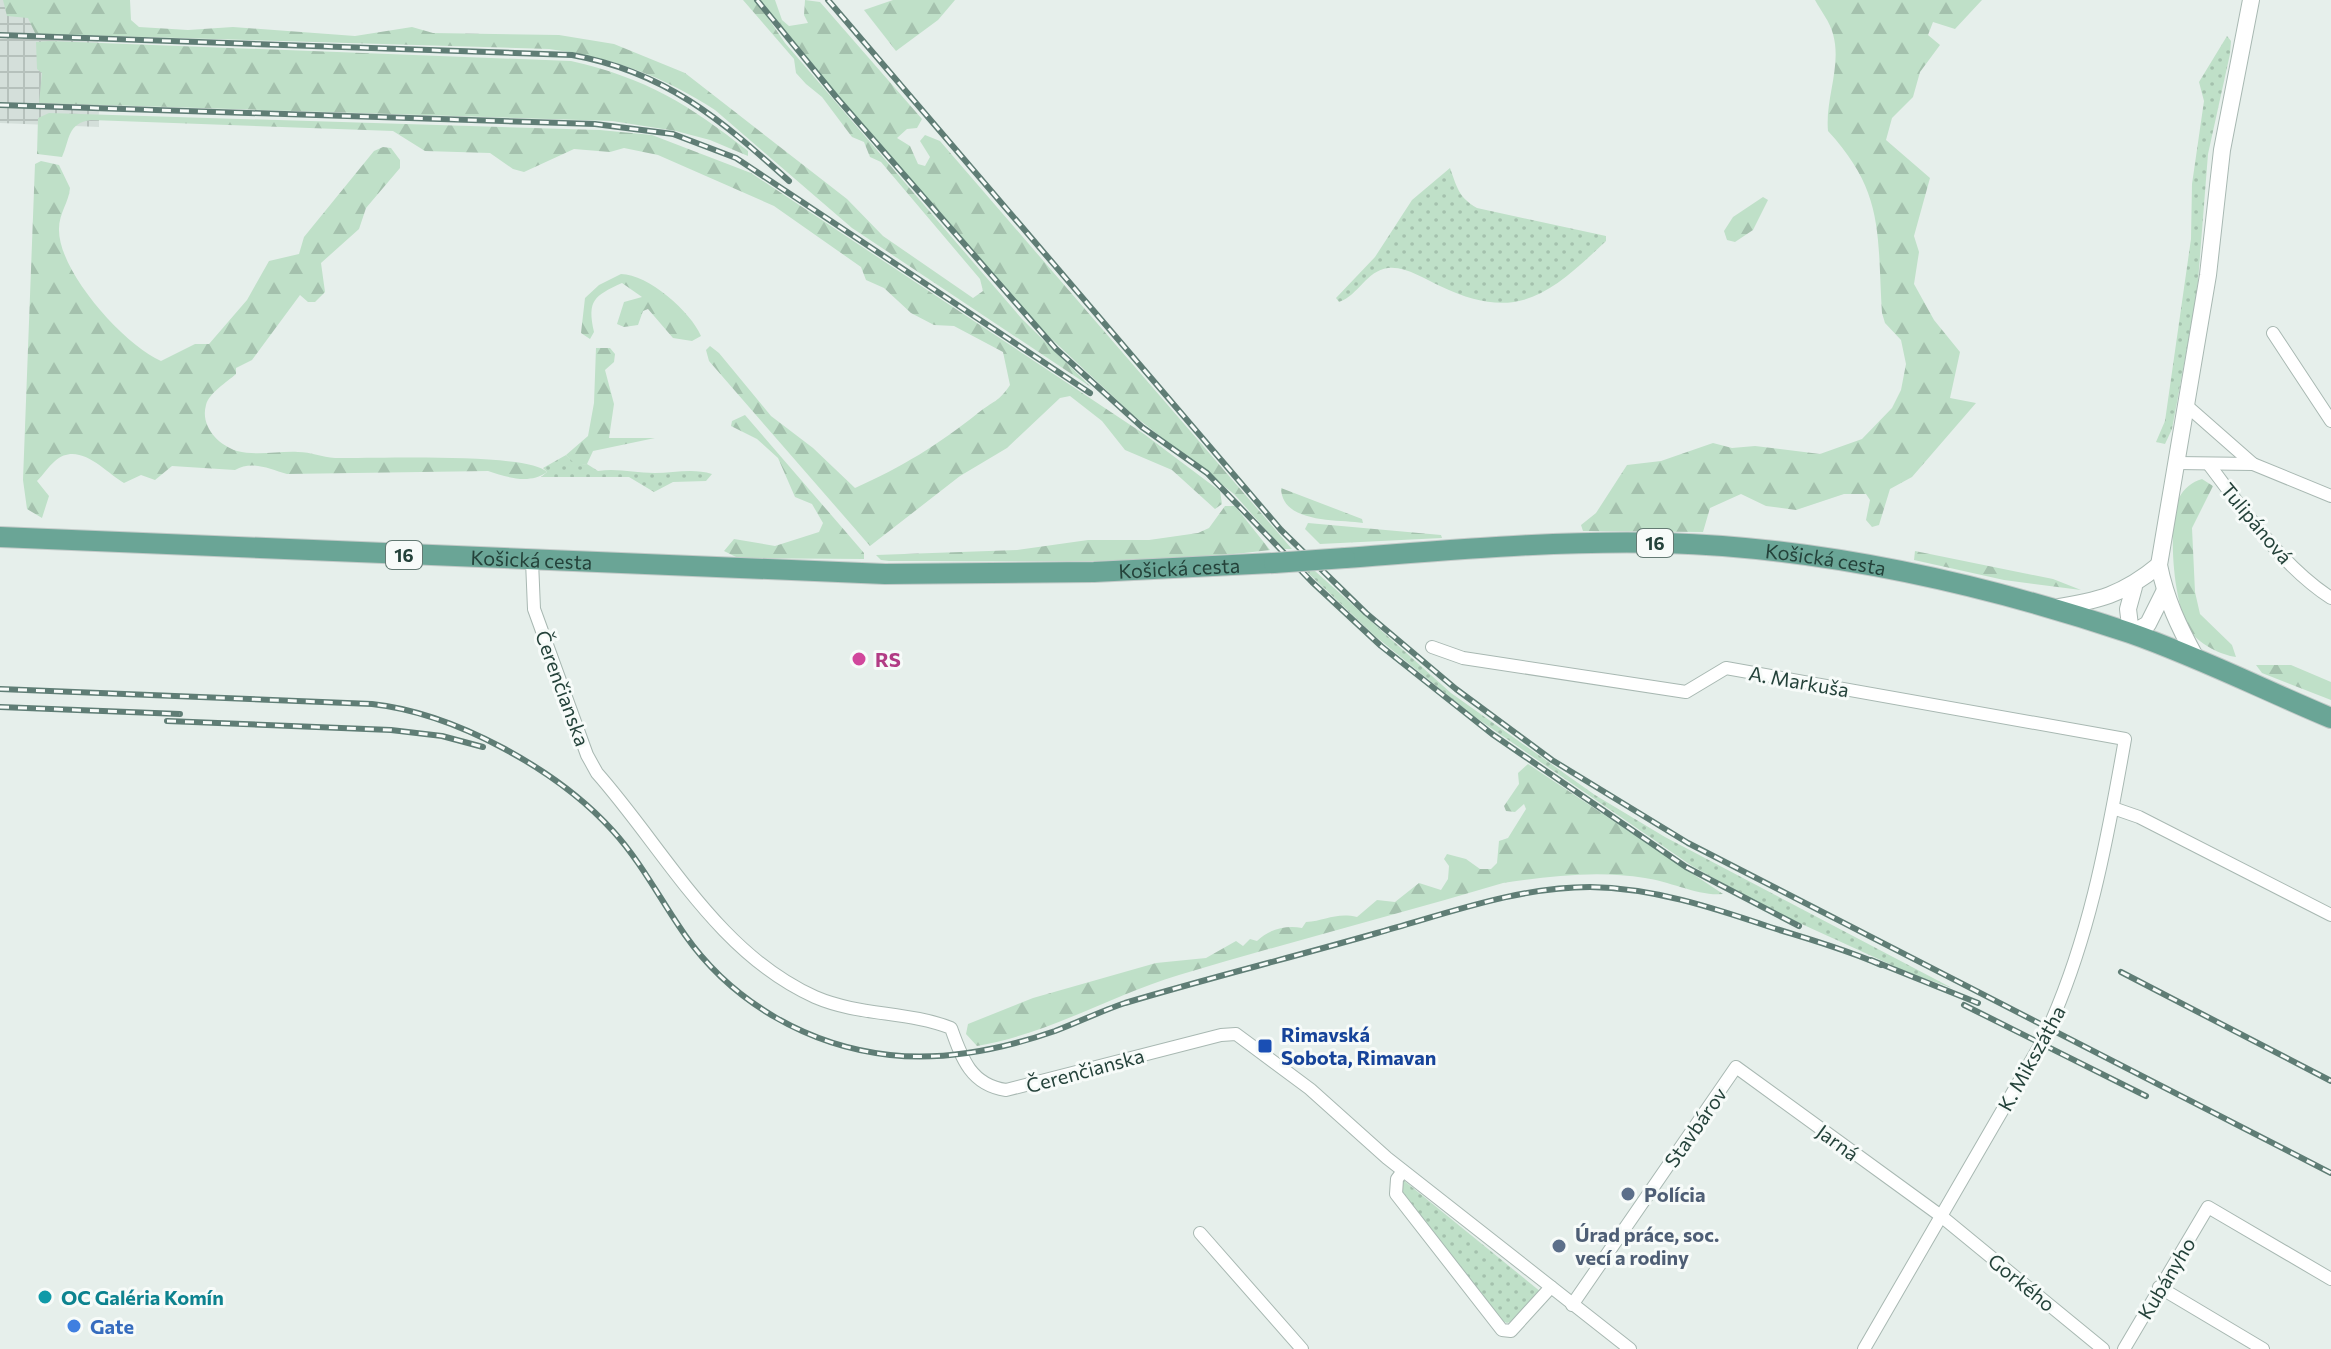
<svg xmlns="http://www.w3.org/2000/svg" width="2331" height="1349" font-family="Commissioner,sans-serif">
  <defs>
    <pattern id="industrial-grid" width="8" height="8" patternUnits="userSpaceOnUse" patternTransform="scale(2)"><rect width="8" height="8" fill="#d4dfda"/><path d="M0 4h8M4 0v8" fill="none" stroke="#b6c1bc"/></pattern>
    <pattern id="grass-dots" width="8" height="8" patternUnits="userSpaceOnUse" patternTransform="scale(2)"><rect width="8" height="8" fill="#bfe0c8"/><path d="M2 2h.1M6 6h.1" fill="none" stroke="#a4c1ad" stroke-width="1.8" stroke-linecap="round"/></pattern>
    <pattern id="forest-firs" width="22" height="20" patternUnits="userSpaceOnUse" patternTransform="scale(2)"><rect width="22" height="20" fill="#bfe0c8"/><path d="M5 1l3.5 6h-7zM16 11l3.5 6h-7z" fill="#a4c1ad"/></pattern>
  </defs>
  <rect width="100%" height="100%" fill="#e6efeb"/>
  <polygon fill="url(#industrial-grid)" points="0,0 98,0 99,127 0,123"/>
  <g fill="url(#grass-dots)">
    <polygon points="2227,36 2231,41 2230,54 2208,154 2197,294 2172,429 2165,444 2156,442 2165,421 2191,239 2192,184 2204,101 2199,82"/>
    <path d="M1450,168C1457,187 1458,197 1477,208L1606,236V241C1549,295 1517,323 1440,286C1424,279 1406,266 1388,268C1366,271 1359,295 1339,302L1336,298L1375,257L1412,200Z"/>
    <path d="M566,455L577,465L587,464L598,471C618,468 634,473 655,473C674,473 693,468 712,474L706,481L673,482L654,492L629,477H541L547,472L543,468Z"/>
    <polygon points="1306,571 1315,571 1451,693 1595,795 1665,837 1952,988 1909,973 1775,912 1692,866 1472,715 1375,636"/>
    <polygon points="1402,1179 1541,1292 1517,1320 1507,1323 1497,1319 1402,1193"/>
  </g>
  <g fill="url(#forest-firs)">
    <path d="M3,0H130L131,20L139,27L188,30L233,27L355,36L412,27L433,33L559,35L614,44L685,73L847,199L883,236L973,298L983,291L980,279L881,162L870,157L864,142L852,137L822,97L806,84L796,73L794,59L743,0H756L785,43L1022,319L1091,387L852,228L715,110C663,76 611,57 549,49L42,34L35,33L28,18L7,16Z"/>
    <polygon points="760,0 775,0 782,20 789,26 808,23 804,15 805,0 820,2 922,119 917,128 907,129 897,138 910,146 918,164 925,166 930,157 920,141 925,135 940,141 1292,549 1283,549 1234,494 1133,415 1030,319 787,37"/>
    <polygon points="893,0 955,0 938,20 896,51 864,10"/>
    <path d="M1815,0H1982L1955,29L1933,22L1928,35L1940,45L1920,72L1913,97L1892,118L1886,140L1930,178L1914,236L1919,252L1914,284L1934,320L1960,352L1950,398L1976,403L1912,477L1890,489L1879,525L1872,527L1866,520L1870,500L1866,494H1844L1796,510L1766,506L1741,494L1710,508L1703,532L1583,531L1581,525L1596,513L1627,465L1661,461L1713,443L1732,448L1755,446L1820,454L1862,439L1892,408L1901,390L1906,364L1901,340L1885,323L1882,313C1877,234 1885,193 1828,131C1825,99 1842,66 1833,34C1830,22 1821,11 1815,0Z"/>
    <path d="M49,41L571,61C646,78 688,104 748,151V156L710,140L676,131L612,121L39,103L42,73L37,69L36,42Z"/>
    <path d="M49,113L600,130L652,135L751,173L1144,434L1220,491L1222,504L1215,509L1172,470L1125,450L1102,421L1070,396L1060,398L1007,448L960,476L870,546L709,361L706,350L710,346L719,353L771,416L813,448L855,488C902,467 938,445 978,413C993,401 999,402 1010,385L1003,352L954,326L934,325L911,313L884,288L866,280L861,267L774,206L658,155L624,148L610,152L574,149L524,172L513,169L490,153L425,151L393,131L91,120C67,123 70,140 62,157L37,154L38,118Z"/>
    <path d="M383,147L391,148L400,160V168L366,208L359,229L321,263L325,292L315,302H308L300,295L252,360L236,368V374C227,382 209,393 206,405C200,426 218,445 237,451C257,456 278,451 298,452C311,452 322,457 335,458C369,459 529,452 547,472C529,485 507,477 488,471L287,474C269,469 252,460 235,470L172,466L155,480L141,475L124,483C105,472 79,440 55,461C48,467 43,475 37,481L49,496L42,518L27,509L23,480L35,164L41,161L59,165L70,188C69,202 59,213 59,229C58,271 124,345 161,361L195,344H209L247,300L269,261L299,254L304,237L374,151Z"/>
    <polygon points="1763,197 1768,200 1753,230 1735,242 1727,240 1724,231 1733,217"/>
    <path d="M621,274C648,274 691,312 701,336L692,341L673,338L648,309L643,311L638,325L624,327L617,324L624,302L642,297L622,283C594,296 587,300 594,332L590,339L581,333L585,298L599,285Z"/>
    <polygon points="596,348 610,348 615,354 614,362 605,370 614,404 609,438 655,438 593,451 587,464 577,466 566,455 588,436 594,403"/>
    <polygon points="745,415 864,553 864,559 738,558 724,551 734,539 775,546 819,532 823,523 812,504 795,497 778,458 757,439 731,426 732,421"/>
    <path d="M2202,479L2213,486L2192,528L2195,592L2200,614L2232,645L2236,657C2221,655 2201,645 2192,633C2173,609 2167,526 2179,498C2184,488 2192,482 2202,479Z"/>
    <path d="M1281,488L1362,519L1363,523C1337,519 1282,524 1281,488Z"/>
    <path d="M1225,506H1235L1270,550C1145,566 1015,560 889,561L881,560L876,555L1017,550L1088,540H1149L1198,533L1209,528Z"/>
    <polygon points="1308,523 1441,535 1442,538 1320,544 1305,529"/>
    <polygon points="1915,551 2053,579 2081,590 2004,580 1914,560"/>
    <polygon points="2256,665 2291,665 2331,682 2331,700 2262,673"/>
    <path d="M1528,764L1723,894C1701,897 1669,881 1645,878C1598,870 1550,876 1503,883C1395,915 1286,943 1179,975C1110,996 1048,1034 977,1046L966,1034L968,1024L1033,998L1156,963L1206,958L1236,941L1243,946L1250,939L1257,941C1269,929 1286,925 1302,928L1306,922C1325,921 1336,912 1357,917L1377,900L1395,902L1419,883L1441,890L1448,879L1449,866L1444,859L1447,854L1466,859L1480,869H1491L1497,863L1499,841L1508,838L1526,809L1524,804L1515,812L1506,811L1504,806L1519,784L1518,773Z"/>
  </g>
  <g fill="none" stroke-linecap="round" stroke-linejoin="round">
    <g stroke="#a8b8b2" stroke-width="14">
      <g id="minor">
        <polyline points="2273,333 2331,421"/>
        <polyline points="2187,406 2253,464 2331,496"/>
        <polyline points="2177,463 2253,464"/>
        <path d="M2210,466C2245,512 2282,566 2331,598"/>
        <path d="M532,561L534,609L587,755L597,773C665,850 717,953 815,997C859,1016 907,1011 951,1028C962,1059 971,1085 1006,1090L1221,1035L1236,1034L1310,1089L1387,1158L1630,1349"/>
        <path d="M1432,647L1463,658L1686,692L1726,668L2125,739C2107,842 2088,947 2042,1042L1864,1349"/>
        <polyline points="2113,808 2139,817 2331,915"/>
        <polyline points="1403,1171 1397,1179 1396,1194 1502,1330 1511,1331 1551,1287"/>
        <polyline points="1200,1233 1302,1349"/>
        <polyline points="2159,1287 2263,1349"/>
        <polyline points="1572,1305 1736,1067 1941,1216 2103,1349"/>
        <polyline points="2124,1349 2208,1207 2331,1279"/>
      </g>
    </g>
    <g stroke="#a8b8b2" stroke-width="18">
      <g id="tertiary">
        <polyline points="2134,587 2128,609 2131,634 2148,624 2164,592"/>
        <path d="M2052,608C2098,601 2123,595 2159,565"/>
        <path d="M2196,658C2179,627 2166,600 2159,565L2208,275L2222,150L2251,0"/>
      </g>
    </g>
    <g stroke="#c2cac8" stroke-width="22">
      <g id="primary">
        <path id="s1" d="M0,537L885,574L1094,572L1274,563"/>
        <path id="s2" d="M1345,558C1452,550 1559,540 1666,543C1824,548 1981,583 2130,633C2199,657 2264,690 2331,718"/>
      </g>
    </g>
    <use href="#minor" stroke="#fff" stroke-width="12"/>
    <use href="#tertiary" stroke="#fff" stroke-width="16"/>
    <use href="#primary" stroke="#6aa596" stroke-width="20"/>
    <g stroke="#5f7d75" stroke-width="6">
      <g id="rail">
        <polyline points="757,0 837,98 1056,349 1142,427 1207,473 1312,582 1381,646 1492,734 1686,867 1799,926"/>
        <polyline points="828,0 1281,530 1366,613 1456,689 1552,760 1688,843 2331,1173"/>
        <path d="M0,35L572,55C666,72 720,119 789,181"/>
        <polyline points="0,105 595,124 673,134 736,158 1090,393"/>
        <path d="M0,689L372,704C455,713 558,770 613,831C642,863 661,901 685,935C732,1002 808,1046 890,1055C945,1061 1003,1049 1055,1031C1079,1022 1101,1011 1125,1003C1209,978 1293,957 1377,933C1446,914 1517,887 1590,887C1653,888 1711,907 1770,927C1808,939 1845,949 1881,965"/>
        <polyline points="0,707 180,714"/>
        <polyline points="167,721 391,730 442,736 483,747"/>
        <polyline points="1871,960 1978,1003"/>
        <polyline points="2121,972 2331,1081"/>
        <polyline points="1964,1005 2146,1096"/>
      </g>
    </g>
    <use href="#rail" stroke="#f7fbf9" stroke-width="3" stroke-dasharray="9" stroke-linecap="butt"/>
    <g stroke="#c2cac8" stroke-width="22" stroke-linecap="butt">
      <polyline id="primary-bridge" points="1274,563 1345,558"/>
    </g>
    <use href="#primary-bridge" stroke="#6aa596" stroke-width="20"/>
  </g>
  <circle fill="#d1479c" stroke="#f7fbf9" stroke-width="3" cx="859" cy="659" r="8"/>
  <rect fill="#1a4fb4" stroke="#f7fbf9" stroke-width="3" x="1257" y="1038" width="16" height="16" rx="4"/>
  <g fill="#5c6f8a" stroke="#f7fbf9" stroke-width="3">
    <circle cx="1628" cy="1194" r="8"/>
    <circle cx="1559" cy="1246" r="8"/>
  </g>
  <circle fill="#0f9aa8" stroke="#f7fbf9" stroke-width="3" cx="45" cy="1297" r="8"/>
  <circle fill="#3f7fe0" stroke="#f7fbf9" stroke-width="3" cx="74" cy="1326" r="8"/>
  <g text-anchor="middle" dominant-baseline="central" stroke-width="6" stroke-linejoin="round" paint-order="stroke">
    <g fill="#f7fbf9" stroke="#637a73" stroke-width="2">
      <rect x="1637" y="529" width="36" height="28" rx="6"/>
      <rect x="386" y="541" width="36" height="28" rx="6"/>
    </g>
    <g font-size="18" font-weight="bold" fill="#24423a">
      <text x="1655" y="543">16</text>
      <text x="404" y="555">16</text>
    </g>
    <g font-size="20" fill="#24423a" stroke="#f7fbf9">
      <text transform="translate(2257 523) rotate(50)">Tulipánová</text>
      <text stroke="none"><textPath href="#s2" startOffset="482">Košická cesta</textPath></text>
      <text stroke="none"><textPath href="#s1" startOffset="532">Košická cesta</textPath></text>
      <text stroke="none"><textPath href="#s1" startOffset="1180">Košická cesta</textPath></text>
      <text transform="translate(1799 681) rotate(10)">A. Markuša</text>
      <text transform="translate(563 688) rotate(70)">Čerenčianska</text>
      <text transform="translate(2031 1058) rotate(-61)">K. Mikszátha</text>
      <text transform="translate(1085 1070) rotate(-15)">Čerenčianska</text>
      <text transform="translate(1695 1127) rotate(-55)">Stavbárov</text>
      <text transform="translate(1838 1142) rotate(36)">Jarná</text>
      <text transform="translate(2166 1278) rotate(-59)">Kubányho</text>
      <text transform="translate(2022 1282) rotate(39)">Gorkého</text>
    </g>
    <g font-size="20" font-weight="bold" fill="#b23c85" stroke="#f7fbf9" text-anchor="start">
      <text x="875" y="659">RS</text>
    </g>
    <g font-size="20" font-weight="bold" fill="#164399" stroke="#f7fbf9" text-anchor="start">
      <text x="1281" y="1034">Rimavská<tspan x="1281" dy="23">Sobota, Rimavan</tspan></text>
    </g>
    <g font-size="20" font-weight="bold" fill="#4e5e75" stroke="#f7fbf9" text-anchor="start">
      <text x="1644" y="1194">Polícia</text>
      <text x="1575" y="1234">Úrad práce, soc.<tspan x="1575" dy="23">vecí a rodiny</tspan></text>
    </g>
    <g font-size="20" font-weight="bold" fill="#0d838f" stroke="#f7fbf9" text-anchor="start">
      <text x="61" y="1297">OC Galéria Komín</text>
    </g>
    <g font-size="20" font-weight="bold" fill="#366cbe" stroke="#f7fbf9" text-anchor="start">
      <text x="90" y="1326">Gate</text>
    </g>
  </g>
</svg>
